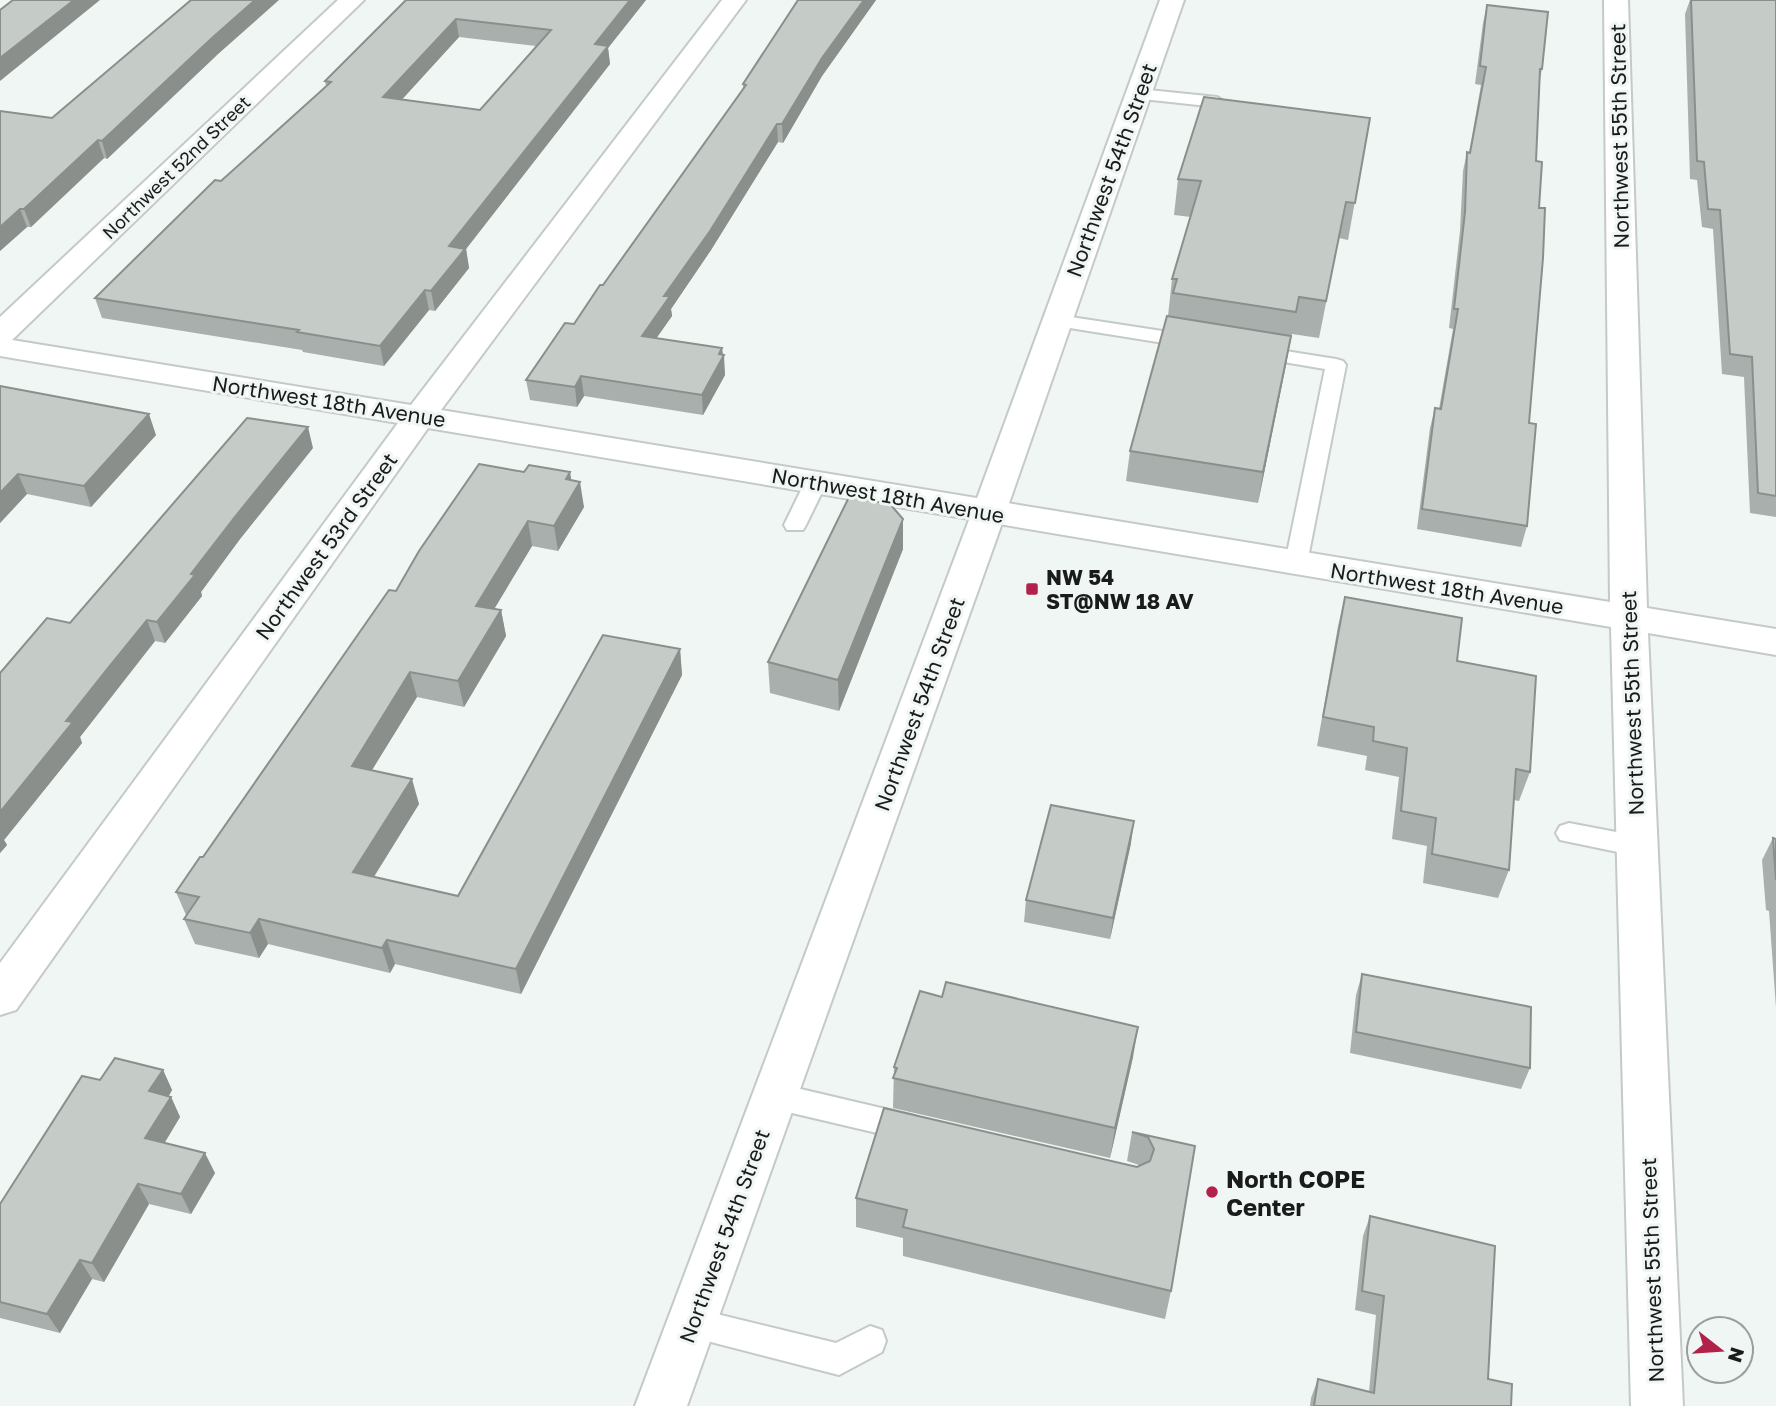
<svg xmlns="http://www.w3.org/2000/svg" width="1776" height="1406" font-family="'Golos Text',sans-serif">
  <rect width="100%" height="100%" fill="#f0f6f3"/>
  <g fill="none" stroke-linecap="round" stroke-linejoin="round">
    <g stroke="#c4cac7" stroke-width="4">
      <g id="lane">
        <polygon points="1139,89 1217,97 1225,102 1217,107 1133,98 1131,94 1133,90"/>
        <polygon points="1058,315 1195,336 1202,338 1205,342 1202,346 1195,348 1051,325 1048,321"/>
        <polygon points="1255,346 1336,359 1343,361 1346,365 1307,563 1304,568 1296,570 1288,568 1285,563 1325,369 1248,356 1245,352 1248,348"/>
        <polygon points="816,475 824,477 827,482 806,525 803,530 787,530 784,525 805,482 808,477"/>
        <polygon points="1569,823 1637,836 1646,839 1650,846 1646,853 1637,856 1560,840 1556,833 1560,826"/>
        <polygon points="775,1083 911,1115 922,1119 926,1128 922,1137 911,1141 775,1109 765,1105 760,1096 765,1087"/>
        <polygon points="692,1308 836,1343 870,1326 882,1330 886,1341 882,1352 839,1375 680,1334 676,1323 680,1312"/>
      </g>
    </g>
    <g stroke="#c4cac7" stroke-width="4">
      <polygon id="street" points="338,0 364,0 12,340 411,405 722,0 746,0 441,410 1610,602 1604,0 1628,0 1647,608 1776,629 1776,655 1648,633 1683,1406 1631,1406 1611,627 428,428 16,1010 0,1015 0,963 398,423 0,356 0,317"/>
    </g>
    <g stroke="#c4cac7" stroke-width="4">
      <polygon id="secondary" points="1160,0 1184,0 1006,512 687,1406 635,1406 972,512"/>
    </g>
    <use href="#lane" fill="#fff" fill-rule="evenodd"/>
    <use href="#street" fill="#fff" fill-rule="evenodd"/>
    <use href="#secondary" fill="#fff" fill-rule="evenodd"/>
  </g>
  <g fill="#a9afac" fill-rule="evenodd">
    <path d="M406,0H646L608,48L610,64L466,249L469,268L435,311L429,310L384,366L303,352L302,350L102,318L95,298L221,181L326,86L325,81ZM459,37L536,46L480,110L402,99Z"/>
    <polygon points="798,0 876,0 822,76 783,143 778,142 711,250 671,309 672,316 656,338 722,348 725,375 703,415 584,396 577,407 530,400 526,380 574,324 603,285 743,89 743,84"/>
    <polygon points="1690,0 1776,0 1776,517 1750,513 1744,377 1722,374 1713,229 1702,227 1697,180 1690,179 1685,14"/>
    <polygon points="1487,5 1542,69 1540,79 1536,161 1539,208 1529,423 1527,526 1521,547 1417,529 1430,428 1435,408 1439,409 1453,329 1449,328 1460,231 1463,171 1467,152 1469,153 1481,85 1475,84 1483,23"/>
    <polygon points="217,55 107,159 104,158 31,227 27,227 0,251 52,118"/>
    <polygon points="1370,118 1348,240 1339,238 1319,338 1292,334 1258,503 1126,481 1130,451 1168,316 1172,279 1191,217 1174,215 1178,179"/>
    <polygon points="0,386 156,435 91,507 27,494 0,523"/>
    <polygon points="313,448 240,539 201,592 202,596 165,643 155,641 80,737 82,743 4,840 7,845 0,853 0,673"/>
    <polygon points="524,472 570,472 571,480 584,507 558,551 532,546 494,609 501,610 506,636 464,707 417,697 372,770 419,804 374,877 458,896 680,649 682,675 521,994 395,964 390,973 268,944 259,958 195,944 184,919 186,915 176,892 203,857 396,591"/>
    <polygon points="903,549 839,711 770,693 768,662"/>
    <polygon points="1345,597 1457,661 1530,772 1519,801 1514,800 1509,870 1498,898 1423,883 1427,846 1392,839 1399,777 1365,770 1367,756 1317,746 1338,626"/>
    <polygon points="1773,838 1776,839 1776,1008 1769,911 1766,910 1762,860"/>
    <polygon points="1131,843 1110,939 1024,922 1026,900"/>
    <polygon points="1362,974 1530,1068 1521,1089 1350,1053 1356,995"/>
    <polygon points="1133,1057 1110,1158 893,1108 894,1067"/>
    <polygon points="163,1070 172,1090 169,1096 171,1097 180,1117 164,1143 215,1173 191,1214 149,1204 104,1282 92,1279 60,1333 0,1318 0,1204 100,1080"/>
    <polygon points="1132,1132 1195,1146 1171,1291 1165,1319 903,1256 903,1238 856,1227 856,1198 1137,1167 1139,1165 1127,1161"/>
    <polygon points="1370,1216 1488,1379 1511,1406 1310,1406 1311,1398 1318,1379 1369,1392 1376,1315 1355,1310 1363,1236"/>
  </g>
  <g fill="#8a8f8c">
    <polygon points="74,0 100,0 0,81 0,58"/>
    <polygon points="255,0 279,0 217,55 107,159 102,141 212,38"/>
    <polygon points="630,0 646,0 608,48 610,64 466,249 469,268 435,311 431,291 449,246 595,44"/>
    <polygon points="864,0 876,0 822,76 783,143 782,124 822,58"/>
    <polygon points="456,19 459,37 387,116 383,97"/>
    <polygon points="777,124 778,142 711,250 671,309 672,316 644,356 642,336 664,296"/>
    <polygon points="98,140 104,158 31,227 24,209"/>
    <polygon points="20,209 27,227 0,251 0,227"/>
    <polygon points="425,290 429,310 384,366 380,346"/>
    <polygon points="1291,336 1286,365 1258,503 1263,472"/>
    <polygon points="722,348 723,357 724,355 725,375 703,415 702,395"/>
    <polygon points="581,376 584,396 577,407 575,387"/>
    <polygon points="149,414 156,435 91,507 84,486"/>
    <polygon points="308,427 313,448 240,539 201,592 202,596 165,643 157,622 191,574 234,518"/>
    <polygon points="570,472 573,493 580,482 584,507 558,551 554,526 566,479"/>
    <polygon points="18,474 27,494 0,523 0,493"/>
    <polygon points="903,519 903,549 839,711 838,680"/>
    <polygon points="528,521 532,546 481,631 476,606"/>
    <polygon points="501,610 506,636 464,707 458,681"/>
    <polygon points="147,620 155,641 80,737 82,743 4,840 7,845 0,853 0,812 66,721"/>
    <polygon points="680,649 682,675 521,994 516,969"/>
    <polygon points="410,672 417,697 359,791 352,766"/>
    <polygon points="412,779 419,804 361,897 353,872"/>
    <polygon points="1134,821 1131,843 1110,939 1113,918"/>
    <polygon points="259,919 268,944 259,958 250,933"/>
    <polygon points="387,940 395,964 390,973 382,948"/>
    <polygon points="1138,1027 1133,1057 1110,1158 1115,1128"/>
    <polygon points="163,1070 172,1090 159,1112 149,1091"/>
    <polygon points="171,1097 180,1117 155,1159 145,1138"/>
    <polygon points="205,1153 215,1173 191,1214 181,1194"/>
    <polygon points="138,1184 149,1204 104,1282 92,1263"/>
    <polygon points="80,1260 92,1279 60,1333 47,1314"/>
  </g>
  <g fill="#c5ccc8" stroke="#8a8f8c" stroke-width="2" fill-rule="evenodd">
    <polygon points="13,0 74,0 0,58 0,10"/>
    <polygon points="191,0 255,0 212,38 102,141 98,140 24,209 20,209 0,227 0,111 52,118"/>
    <path d="M406,0H630L595,44L608,46L449,246L465,249L431,291L425,290L380,346L297,332L299,330L95,298L215,180L221,181L331,82L325,81ZM456,19L551,30L480,110L383,97Z"/>
    <polygon points="798,0 864,0 822,58 782,124 777,124 710,231 664,296 670,296 642,336 722,348 719,354 724,355 702,395 581,376 575,387 526,380 565,323 574,324 600,285 603,285 746,85 743,84"/>
    <polygon points="1691,0 1776,0 1776,496 1758,493 1752,357 1730,354 1720,210 1708,209 1704,162 1697,161"/>
    <polygon points="1487,5 1548,12 1542,69 1540,69 1536,161 1542,162 1539,208 1545,208 1543,258 1529,423 1536,424 1527,526 1422,509 1435,408 1441,409 1458,309 1454,309 1465,212 1467,152 1470,153 1486,67 1480,66"/>
    <polygon points="1204,97 1370,118 1355,203 1346,202 1326,301 1299,297 1296,312 1173,293 1177,279 1172,279 1201,181 1178,179"/>
    <polygon points="1167,316 1291,336 1263,472 1130,451"/>
    <polygon points="0,386 149,414 84,486 18,474 0,493"/>
    <polygon points="247,418 308,427 234,518 191,574 195,575 157,622 147,620 109,667 66,721 73,722 0,812 0,673 47,618 70,623"/>
    <polygon points="479,464 524,472 529,465 570,472 566,479 580,482 554,526 528,521 476,606 501,610 458,681 410,672 352,766 412,779 353,872 458,896 603,635 680,649 516,969 387,940 382,948 259,919 250,933 184,919 199,897 176,892 200,857 203,857 389,590 396,591 419,551"/>
    <polygon points="849,497 890,504 903,519 838,680 768,662"/>
    <polygon points="1345,597 1462,618 1457,661 1536,676 1530,772 1516,769 1509,870 1432,854 1436,818 1401,811 1407,748 1373,741 1374,727 1323,717"/>
    <polygon points="1051,805 1134,821 1113,918 1026,900"/>
    <polygon points="1773,838 1776,839 1776,880"/>
    <polygon points="1362,974 1531,1007 1530,1068 1356,1032"/>
    <polygon points="946,982 1138,1027 1115,1128 893,1078 897,1068 894,1067 920,991 942,997"/>
    <polygon points="115,1058 163,1070 149,1091 171,1097 145,1138 205,1153 181,1194 138,1184 92,1263 80,1260 47,1314 0,1302 0,1204 82,1076 100,1080"/>
    <polygon points="884,1108 1137,1167 1150,1161 1154,1149 1148,1137 1132,1132 1195,1146 1171,1291 903,1227 907,1210 856,1198"/>
    <polygon points="1370,1216 1495,1246 1488,1379 1512,1384 1511,1406 1314,1406 1318,1379 1374,1393 1384,1296 1362,1291"/>
  </g>
  <g fill="#b22149" stroke="#f0f6f3" stroke-width="2.5">
    <rect x="1025" y="582" width="14" height="14" rx="3.5"/>
    <circle cx="1212" cy="1192" r="7"/>
  </g>
  <g text-anchor="middle" dominant-baseline="central" stroke-width="6" stroke-linejoin="round" paint-order="stroke">
    <g font-size="18" fill="#1a1c1b" stroke="#f0f6f3">
      <text transform="translate(176 167) rotate(-44)">Northwest 52nd Street</text>
    </g>
    <g font-size="21" fill="#1a1c1b" stroke="#f0f6f3">
      <text transform="translate(1619 136) rotate(-91)">Northwest 55th Street</text>
      <text transform="translate(1111 170) rotate(-70)">Northwest 54th Street</text>
      <text transform="translate(329 401) rotate(9)">Northwest 18th Avenue</text>
      <text transform="translate(888 495) rotate(10)">Northwest 18th Avenue</text>
      <text transform="translate(326 546) rotate(-54)">Northwest 53rd Street</text>
      <text transform="translate(1447 588) rotate(9)">Northwest 18th Avenue</text>
      <text transform="translate(1632 703) rotate(-92)">Northwest 55th Street</text>
      <text transform="translate(919 704) rotate(-70)">Northwest 54th Street</text>
      <text transform="translate(724 1236) rotate(-70)">Northwest 54th Street</text>
      <text transform="translate(1652 1270) rotate(-92)">Northwest 55th Street</text>
    </g>
    <g font-size="21" font-weight="bold" fill="#1a1c1b" stroke="#f0f6f3" text-anchor="start">
      <text x="1046" y="577">NW 54<tspan x="1046" dy="24">ST@NW 18 AV</tspan></text>
    </g>
    <g font-size="24" font-weight="bold" fill="#1a1c1b" stroke="#f0f6f3" text-anchor="start">
      <text x="1226" y="1178">North COPE<tspan x="1226" dy="28">Center</tspan></text>
    </g>
  </g>
  <g transform="translate(1720 1350) rotate(107)"><circle r="33" fill="#f0f6f3" stroke="#9a9f9d" stroke-width="2"/>
  <path d="M0-5L12 26L0 18L-12 26Z" fill="#b22149"/>
  <text y="-10" font-size="19" font-weight="bold" text-anchor="middle" fill="#1a1c1b">N</text>
  </g>
</svg>
